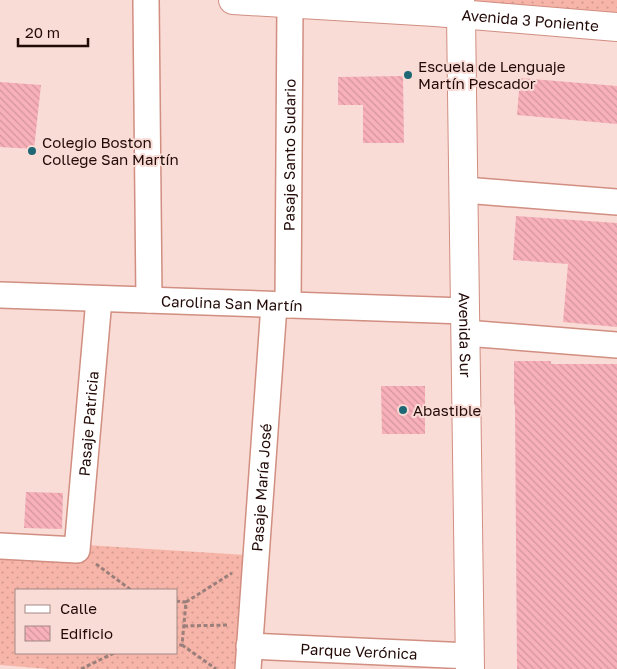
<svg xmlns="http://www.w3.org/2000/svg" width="617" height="669" font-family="'Golos Text',sans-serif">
  <defs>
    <pattern id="grass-dots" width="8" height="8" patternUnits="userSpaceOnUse" patternTransform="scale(1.25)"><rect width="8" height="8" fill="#f6b5a8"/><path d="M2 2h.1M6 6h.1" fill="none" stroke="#d39a8f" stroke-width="1.8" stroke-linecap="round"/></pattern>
    <pattern id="building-back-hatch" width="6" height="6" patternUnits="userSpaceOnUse" patternTransform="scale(1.25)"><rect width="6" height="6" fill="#f8b0b9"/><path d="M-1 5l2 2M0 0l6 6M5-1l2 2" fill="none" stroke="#d4969e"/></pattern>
  </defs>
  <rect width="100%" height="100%" fill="#f9dcd6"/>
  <g fill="url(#grass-dots)" fill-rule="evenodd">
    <polygon points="405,0 617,0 617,16"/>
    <path d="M86,545L246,555L238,669H50L0,665V555L85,561ZM16,590H176V653H16Z"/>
  </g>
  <g fill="url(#building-back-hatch)">
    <polygon points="403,76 404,143 363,143 363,105 338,105 338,77"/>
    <polygon points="520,78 617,86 617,124 517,115"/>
    <polygon points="0,82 41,85 34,149 0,147"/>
    <polygon points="516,216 617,223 617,327 563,322 568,264 513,260"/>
    <polygon points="514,361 551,361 551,364 617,364 617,669 517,669 515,405 514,405"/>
    <polygon points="381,386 425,386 425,434 382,434"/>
    <polygon points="26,492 63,493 62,529 24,528"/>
  </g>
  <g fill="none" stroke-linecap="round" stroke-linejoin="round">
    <g stroke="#d18e81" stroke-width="28">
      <g id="minor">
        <polyline points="146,0 149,300"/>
        <polyline points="464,190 617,202"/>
        <path id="s1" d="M0,295L465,311"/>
        <path id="s2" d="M288,305L290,4"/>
        <polyline points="465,333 617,345"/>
        <path id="s3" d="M0,546L77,550L99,299"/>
        <path id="s4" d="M249,646L470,656"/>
        <path id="s5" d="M248,669L274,305"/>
      </g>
    </g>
    <g stroke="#d18e81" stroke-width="30">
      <g id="tertiary">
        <path id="s6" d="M233,0L435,12L617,27"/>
        <path id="s7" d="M460,0L461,15L462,92L470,669"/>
      </g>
    </g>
    <g stroke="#9a7f7b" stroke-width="3" stroke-dasharray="4 2.5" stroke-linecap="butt">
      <polyline points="96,564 131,590"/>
      <polyline points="176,601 186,602 182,645 176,645"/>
      <polyline points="186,602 232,573"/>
      <polyline points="184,626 228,625"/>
      <polyline points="182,645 216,669"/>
      <polyline points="81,669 114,653"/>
    </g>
    <use href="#minor" stroke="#fff" stroke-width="25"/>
    <use href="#tertiary" stroke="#fff" stroke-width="28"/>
  </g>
  <g fill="#1e6774" stroke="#f9dcd6" stroke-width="2">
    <circle cx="408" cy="75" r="5"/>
    <circle cx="32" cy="151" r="5"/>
    <circle cx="403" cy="410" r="5"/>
  </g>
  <g text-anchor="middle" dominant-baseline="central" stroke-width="4" stroke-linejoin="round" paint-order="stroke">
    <g font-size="15" fill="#220a07" stroke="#f9dcd6">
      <text stroke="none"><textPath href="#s6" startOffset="298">Avenida 3 Poniente</textPath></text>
      <text stroke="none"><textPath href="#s2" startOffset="150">Pasaje Santo Sudario</textPath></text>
      <text stroke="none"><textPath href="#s1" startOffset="232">Carolina San Martín</textPath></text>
      <text stroke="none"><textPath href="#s7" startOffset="335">Avenida Sur</textPath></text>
      <text stroke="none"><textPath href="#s3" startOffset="204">Pasaje Patricia</textPath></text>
      <text stroke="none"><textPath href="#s5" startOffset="182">Pasaje María José</textPath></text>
      <text stroke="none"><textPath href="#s4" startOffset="110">Parque Verónica</textPath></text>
    </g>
    <g font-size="15" fill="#220a07" stroke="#f9dcd6" text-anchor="start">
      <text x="418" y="66">Escuela de Lenguaje<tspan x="418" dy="17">Martín Pescador</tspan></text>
      <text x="42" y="142">Colegio Boston<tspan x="42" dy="17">College San Martín</tspan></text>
      <text x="413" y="410">Abastible</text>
    </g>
  </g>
  <rect x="15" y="589" width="162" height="65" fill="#f9dcd6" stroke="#a38883"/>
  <rect x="25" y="605" width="25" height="8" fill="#ffffff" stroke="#a38883"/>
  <text x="60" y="614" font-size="15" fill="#220a07">Calle</text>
  <rect x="25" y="626" width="25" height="15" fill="url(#building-back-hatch)" stroke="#a38883"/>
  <text x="60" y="639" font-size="15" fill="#220a07">Edificio</text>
  <path d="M18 38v8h70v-8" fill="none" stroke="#220a07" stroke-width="2.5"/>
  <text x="25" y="38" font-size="15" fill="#220a07" stroke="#f9dcd6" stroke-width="4" paint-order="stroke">20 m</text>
</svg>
